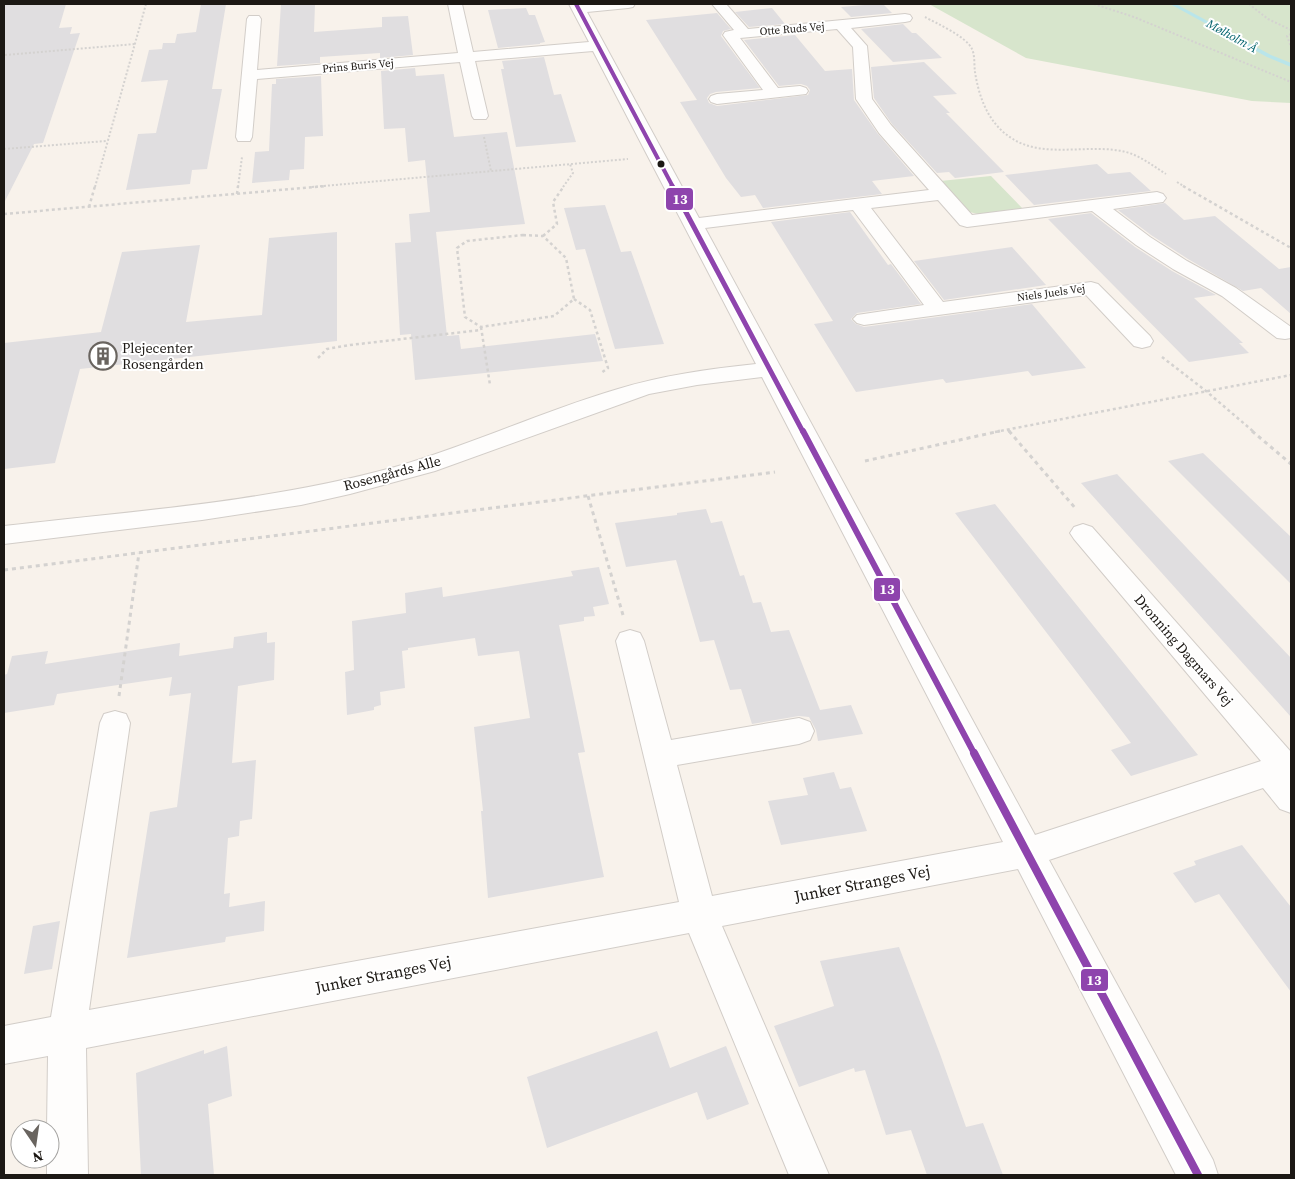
<svg xmlns="http://www.w3.org/2000/svg" width="1295" height="1179" font-family="'Source Serif 4',serif">
  <rect width="100%" height="100%" fill="#f8f2eb"/>
  <g fill="#d7e5cc">
    <polygon points="929,4 1291,4 1291,103 1252,101 1026,58"/>
    <path d="M991,176L1024,210C1007,212 978,220 963,208C954,202 947,190 940,181Z"/>
  </g>
  <g fill="none" stroke-linecap="round" stroke-linejoin="round">
    <polygon fill="#b9e5ea" fill-rule="evenodd" points="1170,4 1176,4 1271,55 1291,63 1291,67 1267,57"/>
  </g>
  <g fill="#e0dee0">
    <polygon points="4,4 66,4 59,28 72,27 70,34 80,33 43,143 34,144 4,203"/>
    <polygon points="201,4 226,4 212,89 222,89 207,169 192,170 190,184 126,190 138,134 156,133 168,80 141,82 149,50 162,49 163,43 175,43 177,34 196,32"/>
    <polygon points="281,4 315,4 314,32 382,27 382,17 408,16 413,55 380,58 380,53 320,57 320,63 277,66"/>
    <polygon points="876,4 883,4 892,13 851,17 841,7"/>
    <polygon points="526,8 529,15 535,15 545,42 540,43 540,44 498,48 488,10"/>
    <polygon points="772,8 785,24 749,27 735,12"/>
    <polygon points="717,13 731,29 723,31 721,36 760,88 716,92 710,94 707,98 709,103 717,106 808,95 810,90 807,86 801,84 779,86 744,40 795,35 825,71 852,69 854,100 878,134 914,176 872,181 882,194 763,208 755,195 741,197 726,178 680,102 697,100 646,20"/>
    <polygon points="903,24 912,33 916,33 942,58 893,62 861,29"/>
    <polygon points="544,57 554,95 561,94 576,142 516,147 501,69 504,69 502,61"/>
    <polygon points="924,62 957,94 933,96 950,113 946,113 1004,172 955,178 949,172 937,173 892,124 874,98 871,67"/>
    <polygon points="415,68 416,76 444,74 454,137 507,132 525,224 436,232 447,336 459,335 461,349 595,334 603,361 415,380 411,334 400,335 395,243 411,242 409,214 430,212 425,160 408,162 405,128 384,129 381,71"/>
    <polygon points="321,76 323,136 305,137 304,169 290,170 289,180 252,183 255,152 269,151 272,84 276,84 276,79"/>
    <polygon points="1097,164 1108,174 1130,172 1151,191 1034,205 1005,175"/>
    <polygon points="1165,203 1184,220 1215,216 1279,269 1291,267 1291,314 1261,288 1243,291 1188,259 1151,235 1118,210"/>
    <polygon points="605,205 621,252 631,251 664,344 615,349 585,249 576,250 564,208"/>
    <polygon points="850,212 888,265 891,264 921,304 857,313 851,319 856,324 864,327 1032,304 1086,368 1032,376 1028,371 946,383 943,379 856,392 814,324 833,321 771,222"/>
    <polygon points="1091,213 1135,247 1172,271 1216,295 1194,298 1243,343 1239,343 1249,353 1189,362 1048,219"/>
    <polygon points="337,232 337,341 80,369 55,463 4,469 4,343 101,332 122,252 200,245 186,322 262,315 269,238"/>
    <polygon points="1012,247 1046,285 944,300 914,261"/>
    <polygon points="1203,453 1291,537 1291,584 1168,461"/>
    <polygon points="1117,474 1291,658 1291,717 1081,483"/>
    <polygon points="995,504 1198,755 1131,776 1111,750 1131,743 955,513"/>
    <polygon points="706,509 711,523 722,521 740,576 744,575 753,603 761,602 771,632 789,630 820,710 851,705 863,734 818,741 816,730 809,717 799,716 752,724 741,689 730,690 714,640 700,642 676,560 626,567 615,523 677,515 677,513"/>
    <polygon points="599,567 609,604 593,607 595,616 584,617 584,621 559,625 585,752 578,753 604,877 488,898 481,811 483,811 474,727 530,718 519,651 478,656 475,638 408,648 408,650 402,651 405,688 380,692 381,705 374,707 374,710 347,715 345,672 354,670 352,621 406,613 405,593 442,587 443,597 573,576 571,571"/>
    <polygon points="267,632 267,643 275,642 274,680 238,686 232,763 256,760 252,819 240,821 239,836 228,838 224,894 230,893 229,907 265,901 264,931 226,937 225,942 127,958 150,812 177,807 191,693 169,696 172,677 57,694 54,705 4,713 4,675 7,674 12,656 48,651 45,664 180,643 179,656 233,648 234,637"/>
    <polygon points="834,772 840,789 851,787 867,831 781,845 768,801 808,795 803,778"/>
    <polygon points="1242,845 1291,907 1291,992 1219,894 1195,903 1173,873 1196,865 1194,861"/>
    <polygon points="60,921 52,969 24,974 33,926"/>
    <polygon points="899,947 940,1054 966,1127 983,1123 1003,1175 927,1175 911,1130 886,1135 865,1070 855,1072 854,1068 799,1087 774,1026 834,1006 820,961"/>
    <polygon points="657,1031 670,1068 726,1046 749,1104 707,1120 697,1092 547,1148 527,1077"/>
    <polygon points="227,1046 232,1096 208,1104 214,1175 141,1175 136,1073 204,1050 204,1054"/>
  </g>
  <g fill="none" stroke-linecap="round" stroke-linejoin="round">
    <g stroke="#d2cdc8" stroke-width="2">
      <path id="minor" d="M448,4H462L473,52L589,42L569,4H635L633,7L628,8L587,12L699,218L929,190L879,133L856,99L853,47L837,29L740,38L778,88L800,86L806,88L808,91L806,94L717,104L711,102L709,99L711,96L717,94L763,90L723,35L725,32L734,30L712,4H726L748,29L905,14L910,15L912,18L910,21L905,22L851,28L867,46L872,99L891,125L972,215L1157,192L1163,194L1166,198L1163,202L1113,209L1150,237L1187,261L1236,288L1291,327V338L1285,339L1277,338L1222,296L1173,269L1136,245L1092,211L967,227L960,225L938,200L871,208L943,302L1091,282L1098,284L1150,336L1153,341L1150,346L1142,348L1134,346L1086,295L864,325L857,323L853,319L857,315L924,305L853,210L705,228L1035,835L1261,761L1074,539L1070,533L1074,527L1083,524L1092,527L1291,752V813L1280,809L1263,788L1049,860L1213,1160L1218,1175H1176L1018,869L722,926L829,1175H789L689,933L86,1048L88,1175H47V1159H50V1129H47L48,1056L4,1064V1026L51,1017L100,723L104,714L115,711L126,714L130,723L89,1010L679,902L616,641L620,633L630,630L640,633L644,641L671,740L799,718L810,722L814,731L810,740L799,744L677,765L712,896L1003,842L762,377L697,385L649,394L435,471L350,494L301,505L202,520L4,544V526C134,511 268,502 395,467C471,445 543,411 618,389C663,375 709,369 756,364L593,51L475,61L488,116L486,119H474L472,116L460,62L257,79L252,137L250,141H238L236,137L247,19L249,16H259L261,19L257,70L458,53Z"/>
    </g>
    <g stroke="#d4d2d0" stroke-width="2" stroke-dasharray="2 2" stroke-linecap="butt">
      <polyline points="1094,4 1134,17 1291,82"/>
      <polyline points="1249,4 1268,19 1291,30"/>
      <path d="M925,17C936,23 967,37 972,49C975,55 974,65 975,72C979,98 989,125 1013,139C1044,159 1091,143 1126,152C1141,156 1153,166 1166,174"/>
      <polyline points="1291,34 1287,36 1291,47"/>
      <polyline points="5,55 135,44"/>
      <polyline points="484,137 491,171"/>
      <polyline points="4,149 106,141"/>
      <polyline points="1177,182 1185,187"/>
      <polyline points="95,187 146,4"/>
      <polyline points="238,187 242,157"/>
      <polyline points="312,187 628,159"/>
      <polyline points="563,187 573,173 570,164"/>
    </g>
    <g stroke="#d4d2d0" stroke-width="2.5" stroke-dasharray="3 3" stroke-linecap="butt">
      <polyline points="1183,186 1291,248"/>
      <polyline points="237,194 238,186"/>
      <polyline points="89,207 95,186"/>
      <polyline points="4,214 326,186"/>
      <polygon points="523,235 543,236 566,258 574,299 554,316 481,327 465,317 457,248 467,241"/>
      <polyline points="543,236 557,224 553,202 564,186"/>
      <polyline points="574,299 590,310 608,368 601,373"/>
      <polyline points="481,327 490,385"/>
      <polyline points="1162,357 1206,391 1254,432"/>
      <polyline points="318,358 327,349 350,345 481,330"/>
      <polyline points="1008,430 1010,432"/>
      <polyline points="995,432 1291,375"/>
    </g>
    <g stroke="#d4d2d0" stroke-width="3" stroke-dasharray="4 4" stroke-linecap="butt">
      <polyline points="1009,431 1076,509"/>
      <polyline points="1252,431 1291,464"/>
      <polyline points="865,461 1000,431"/>
      <polyline points="588,496 623,615"/>
      <polyline points="4,570 775,472"/>
      <polyline points="119,696 139,553"/>
    </g>
    <use href="#minor" fill="#fefdfc" fill-rule="evenodd"/>
    <g stroke="#fff" stroke-width="5.5">
      <polyline id="bus-1-far3" points="576,4 673,187"/>
    </g>
    <g stroke="#fff" stroke-width="8">
      <polyline id="bus-1-far2" points="672,186 803,432"/>
    </g>
    <g stroke="#fff" stroke-width="10">
      <polyline id="bus-1-far1" points="803,431 975,755"/>
    </g>
    <g stroke="#fff" stroke-width="12">
      <polyline id="bus-1" points="974,753 1198,1175"/>
    </g>
    <use href="#bus-1-far3" stroke="#8e44ad" stroke-width="4"/>
    <use href="#bus-1-far2" stroke="#8e44ad" stroke-width="5"/>
    <use href="#bus-1-far1" stroke="#8e44ad" stroke-width="6"/>
    <use href="#bus-1" stroke="#8e44ad" stroke-width="8"/>
  </g>
  <defs>
    <g id="building-ring" transform="scale(1.4375)"><circle r="9.5" fill="#fff" stroke="#69645f" stroke-width="1.5"/><path d="M-4-6H4V6H1V3H-1V6H-4ZM-2.5-4.3h1.7v1.8h-1.7ZM.8-4.3h1.7v1.8H.8ZM-2.5-1h1.7V.8h-1.7ZM.8-1h1.7V.8H.8Z" fill="#69645f"/></g>
  </defs>
  <g fill-rule="evenodd">
    <use href="#building-ring" x="103" y="356"/>
  </g>
  <circle fill="#1c1814" stroke="#fff" stroke-width="2" cx="661" cy="164" r="4.5"/>
  <g text-anchor="middle" dominant-baseline="central" stroke-width="4" stroke-linejoin="round" paint-order="stroke">
    <g font-size="11" fill="#1c1814" stroke="#fff">
      <text transform="translate(792 29) rotate(-5)">Otte Ruds Vej</text>
      <text transform="translate(358 66) rotate(-5)">Prins Buris Vej</text>
      <text transform="translate(1051 293) rotate(-8)">Niels Juels Vej</text>
    </g>
    <g font-size="12" font-style="italic" fill="#02636d" stroke="#fff">
      <text transform="translate(1232 36) rotate(29)">Mølholm Å</text>
    </g>
    <g font-size="14" fill="#1c1814" stroke="#fff" text-anchor="start">
      <text x="122" y="348">Plejecenter<tspan x="122" dy="16">Rosengården</tspan></text>
    </g>
    <g font-size="14" fill="#1c1814" stroke="#fff">
      <text transform="translate(392 473) rotate(-15)">Rosengårds Alle</text>
      <text transform="translate(1184 650) rotate(49)">Dronning Dagmars Vej</text>
    </g>
    <g font-size="16" fill="#1c1814" stroke="#fff">
      <text transform="translate(862 883) rotate(-11)">Junker Stranges Vej</text>
      <text transform="translate(383 974) rotate(-11)">Junker Stranges Vej</text>
    </g>
  </g>
  <g stroke="#fff" stroke-width="2">
    <rect x="665" y="187" width="29" height="24" rx="5" fill="#8e44ad"/>
    <rect x="873" y="577" width="28" height="25" rx="5" fill="#8e44ad"/>
    <rect x="1080" y="968" width="29" height="24" rx="5" fill="#8e44ad"/>
  </g>
  <g font-size="14" text-anchor="middle" font-weight="bold" fill="#fff">
    <text x="680" y="204">13</text>
    <text x="887" y="594">13</text>
    <text x="1094" y="985">13</text>
  </g>
  <rect width="1295" height="1179" fill="none" stroke="#1c1814" stroke-width="10"/>
  <g transform="translate(35 1144) rotate(167)"><circle r="24" fill="#ffffff" stroke="#a4a3a1"/>
  <path d="M0-4L9 19L0 12L-9 19Z" fill="#69645f"/>
  <text y="-8" font-size="14" font-weight="bold" text-anchor="middle" fill="#1c1814">N</text>
  </g>
</svg>
